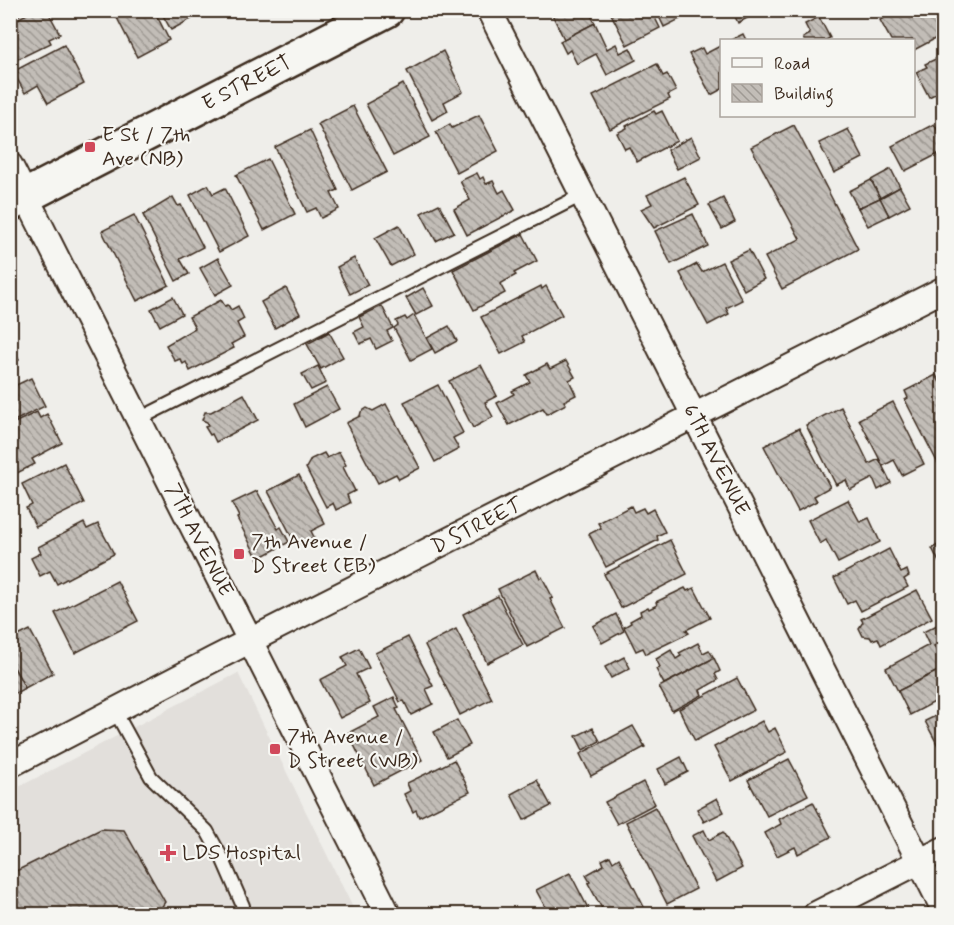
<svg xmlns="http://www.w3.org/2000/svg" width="954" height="925" font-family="Mynerve,sans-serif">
  <defs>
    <pattern id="building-back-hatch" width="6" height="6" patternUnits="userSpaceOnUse" patternTransform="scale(1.5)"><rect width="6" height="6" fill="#c2bdb7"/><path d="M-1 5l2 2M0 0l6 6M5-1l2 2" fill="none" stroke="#9f9a94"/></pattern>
  </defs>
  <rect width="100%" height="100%" fill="#efeeea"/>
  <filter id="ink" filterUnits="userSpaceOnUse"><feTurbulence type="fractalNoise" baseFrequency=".0167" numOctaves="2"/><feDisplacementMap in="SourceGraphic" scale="12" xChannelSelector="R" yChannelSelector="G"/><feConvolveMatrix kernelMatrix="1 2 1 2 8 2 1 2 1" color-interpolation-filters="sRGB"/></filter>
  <g filter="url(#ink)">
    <polygon fill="#e2dfdb" points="238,673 356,914 11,914 11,791"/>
    <g fill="url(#building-back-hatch)" stroke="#3b2a1e" stroke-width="1.5">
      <polygon points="10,10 28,10 10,20"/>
      <polygon points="34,10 47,10 60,34 49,39 51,43 16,60 10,49 10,23"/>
      <polygon points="113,10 154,10 169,40 137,57"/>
      <polygon points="160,10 204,10 204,12 171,30"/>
      <polygon points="550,10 588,10 595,23 564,39"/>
      <polygon points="609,10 651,10 660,28 627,45"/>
      <polygon points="656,10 679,10 682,18 664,27"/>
      <polygon points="732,10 762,10 738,23"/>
      <polygon points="898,10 944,10 944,34 914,50 914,40 891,40 880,20"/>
      <polygon points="819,17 830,38 826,40 804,40 803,38 810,34 805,24"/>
      <polygon points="595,23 607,49 616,44 620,53 630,48 636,60 607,75 596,54 577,64 570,50 566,53 560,41"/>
      <polygon points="743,34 746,40 731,40"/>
      <polygon points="64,45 84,84 48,103 38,85 25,93 15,75 18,73 16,70"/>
      <polygon points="722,45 722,89 711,95 689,54 702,48 705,54"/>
      <polygon points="443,51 463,92 444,102 448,111 432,120 407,71"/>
      <polygon points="944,55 944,101 939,92 929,97 916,72 927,67 925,64"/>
      <polygon points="657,64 663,76 667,74 676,91 668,95 670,99 610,129 593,96"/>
      <polygon points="403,84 430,137 393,156 366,104"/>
      <polygon points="353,106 387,172 352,190 318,124"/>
      <polygon points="654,111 656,114 662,111 677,141 637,162 629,147 625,149 617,133 627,128 626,126"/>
      <polygon points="479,115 498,151 457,173 436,132 450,124 452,128"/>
      <polygon points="934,124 944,141 944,151 905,171 892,146"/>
      <polygon points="794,125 858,249 782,289 765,257 800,239 751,147"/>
      <polygon points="848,129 863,158 834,173 819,143"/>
      <polygon points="310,130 338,190 331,193 339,209 321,218 316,208 307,212 275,147"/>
      <polygon points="691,137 701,157 677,169 667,150"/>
      <polygon points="268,159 295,214 264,230 236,175"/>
      <polygon points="891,169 900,187 880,198 871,180"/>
      <polygon points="477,173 480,179 483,177 486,184 493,181 499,193 504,190 515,210 467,235 454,209 470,200 460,181"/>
      <polygon points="684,177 699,205 654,228 641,209 652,204 647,195"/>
      <polygon points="871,180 880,198 858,208 849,191"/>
      <polygon points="208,185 213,194 225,188 249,236 219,252 190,195"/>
      <polygon points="900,187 910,205 889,216 880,198"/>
      <polygon points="173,197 178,206 181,205 203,247 180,259 189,274 176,281 143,215"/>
      <polygon points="723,198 735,222 722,229 709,205"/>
      <polygon points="880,198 889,216 868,226 858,208"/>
      <polygon points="439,204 454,232 436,241 421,213"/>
      <polygon points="693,214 708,246 671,264 655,231"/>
      <polygon points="134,215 169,285 137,301 102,231"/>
      <polygon points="399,225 414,254 391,266 375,238"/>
      <polygon points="523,234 537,261 514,273 516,275 500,284 505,293 474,310 453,270"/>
      <polygon points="749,250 764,279 744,290 728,260"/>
      <polygon points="218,258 233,285 215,295 200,268"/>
      <polygon points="354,258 368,285 350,294 337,267"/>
      <polygon points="722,262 742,300 726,308 729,314 708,325 680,273 697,264 702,272"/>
      <polygon points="541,286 542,289 546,286 562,315 522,336 525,342 501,354 481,317"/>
      <polygon points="286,288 300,314 275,328 261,302"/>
      <polygon points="423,288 433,306 416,315 406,298"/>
      <polygon points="173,297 182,314 160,326 151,309"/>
      <polygon points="221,300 225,306 228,305 231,310 238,306 244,319 237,323 244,337 231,344 234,348 190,371 186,362 183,364 180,359 175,361 166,345 195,328 189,317"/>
      <polygon points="382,306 393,328 387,331 392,341 376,349 371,339 360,344 354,332 364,327 359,317"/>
      <polygon points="414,315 432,349 411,360 394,328 398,325 396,321 405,317 407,320"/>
      <polygon points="449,326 457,341 435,353 427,338"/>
      <polygon points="329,332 343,357 321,369 307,344"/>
      <polygon points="10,344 19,360 10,364"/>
      <polygon points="566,361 575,377 569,380 576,395 564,401 566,404 547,414 543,408 509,425 497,403 514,394 512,391 530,382 526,375 547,364 550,369"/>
      <polygon points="481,365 497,396 485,402 493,417 473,428 449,381"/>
      <polygon points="318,366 326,383 311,390 302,374"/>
      <polygon points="936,375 944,390 944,475 905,400 908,398 905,391"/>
      <polygon points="31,378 45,406 10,423 10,388"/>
      <polygon points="438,385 463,433 453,438 459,449 435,462 404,402"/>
      <polygon points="327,387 339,409 305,427 294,404"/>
      <polygon points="244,394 258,420 216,442 212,434 210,435 205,427 208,426 207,422 202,420 205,412 211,412"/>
      <polygon points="893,402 924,464 902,475 894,460 883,466 859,419"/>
      <polygon points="386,404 420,468 399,479 396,474 378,483 346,423 360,416 361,412 367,408 373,411"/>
      <polygon points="841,407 869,464 879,459 891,483 878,490 873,478 850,490 846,480 836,485 806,425"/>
      <polygon points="37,412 40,418 47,414 62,443 32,459 35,464 13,475 10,471 10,425"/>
      <polygon points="799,428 830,487 814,496 817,501 798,511 764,446"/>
      <polygon points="339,452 346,465 343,467 355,491 347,495 350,503 336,510 333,503 326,507 306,468 311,459 324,453 327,458"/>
      <polygon points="64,463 84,503 36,527 26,508 32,505 22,484"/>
      <polygon points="299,475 325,524 311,531 314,537 298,545 294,538 293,539 268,491"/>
      <polygon points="257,491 278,529 281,527 289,542 258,559 237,518 239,517 232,503"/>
      <polygon points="848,500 860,522 869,518 880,542 838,563 826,540 820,544 808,520"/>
      <polygon points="631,506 634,512 643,508 646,513 653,509 665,532 657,536 658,540 606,567 589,534 601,528 598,523"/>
      <polygon points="84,523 87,529 98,524 114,554 57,584 50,571 40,576 31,558 41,553 38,547"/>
      <polygon points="670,540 687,574 621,608 604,574"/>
      <polygon points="944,542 944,570 943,570 932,548"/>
      <polygon points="889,549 901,573 907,570 909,576 904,579 908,587 861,611 855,600 847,604 834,578"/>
      <polygon points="536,570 540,578 542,577 553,598 550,599 565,628 527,647 498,589"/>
      <polygon points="117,581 138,621 75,653 55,613"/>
      <polygon points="685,588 687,591 694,588 710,618 686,630 689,633 646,654 643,648 636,651 624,627 631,623 630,621 641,615 640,611 648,607 649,609 657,605 656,602"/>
      <polygon points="917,590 932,618 881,645 878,638 872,640 870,637 863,636 859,628 863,622 861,619"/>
      <polygon points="498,596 523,645 487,663 463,614"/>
      <polygon points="616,614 624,631 602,643 593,626"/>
      <polygon points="939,624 944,632 944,642 934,646 944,668 898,691 886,668 929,645 923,632"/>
      <polygon points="456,629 492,699 460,715 425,645"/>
      <polygon points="30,630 53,673 25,688 10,660 10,640"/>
      <polygon points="408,637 433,686 426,689 433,704 411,715 404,701 400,702 375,653"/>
      <polygon points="698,643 703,653 709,650 714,658 664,684 656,669 660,667 656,659 671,650 676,659 681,656 679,653"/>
      <polygon points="359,648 369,668 356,674 370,703 340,718 320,680 347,666 342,657"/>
      <polygon points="624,657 630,668 611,678 605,667"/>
      <polygon points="714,658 720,671 715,674 718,680 700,690 702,695 672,711 659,687"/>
      <polygon points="10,660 25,688 10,696"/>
      <polygon points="944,668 944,697 910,715 898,691"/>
      <polygon points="737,678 754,710 695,741 679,709"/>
      <polygon points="394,697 399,708 396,709 422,760 374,785 348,733 379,717 374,707"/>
      <polygon points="944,712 944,757 925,721"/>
      <polygon points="457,720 470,745 447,757 434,732"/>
      <polygon points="762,721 768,732 775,728 787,752 732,781 714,747"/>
      <polygon points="633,726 645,747 591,776 580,754"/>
      <polygon points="593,728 600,741 583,750 576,736"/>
      <polygon points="681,757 688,772 665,784 658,769"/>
      <polygon points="789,759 808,795 767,816 748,780"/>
      <polygon points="454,760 470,792 419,817 416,810 413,812 404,794 410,791 407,783"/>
      <polygon points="537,780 551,806 524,820 511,794"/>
      <polygon points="643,782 655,804 617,824 605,802"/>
      <polygon points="717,798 724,812 704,822 697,809"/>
      <polygon points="813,802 831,837 798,854 795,847 777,856 765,833 781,824 779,819"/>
      <polygon points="655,807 696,889 667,904 626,822"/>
      <polygon points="101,829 124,830 165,902 157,914 10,914 10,874"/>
      <polygon points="704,830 709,840 723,832 742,868 716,882 692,836"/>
      <polygon points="610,856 613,862 619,858 646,911 639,914 605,914 588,883 590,882 586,875 604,865 602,860"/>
      <polygon points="570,873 591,914 549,914 536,890"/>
    </g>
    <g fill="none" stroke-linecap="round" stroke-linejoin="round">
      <g stroke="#3b2a1e" stroke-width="16">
        <g id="lane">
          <polyline points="139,419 582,195"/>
          <polyline points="115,711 151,777 207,831 223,860 243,906 240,914"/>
        </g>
      </g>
      <g stroke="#3b2a1e" stroke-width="28">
        <g id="street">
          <polyline points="489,10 944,910"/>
          <polyline points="10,165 388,914"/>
          <polyline points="10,765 214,659 944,289"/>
          <polyline points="816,914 944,849"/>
        </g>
      </g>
      <g stroke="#3b2a1e" stroke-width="38">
        <polyline id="secondary" points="10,204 387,10"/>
      </g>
      <use href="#lane" stroke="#f6f6f2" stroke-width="12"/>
      <use href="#street" stroke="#f6f6f2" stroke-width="24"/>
      <use href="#secondary" stroke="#f6f6f2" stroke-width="33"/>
    </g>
  </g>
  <g fill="#d1495b" stroke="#f6f6f2" stroke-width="2">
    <rect x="84" y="141" width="12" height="12" rx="3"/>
    <rect x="233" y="548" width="12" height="12" rx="3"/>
    <rect x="269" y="743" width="12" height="12" rx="3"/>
    <path d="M165 844h6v6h6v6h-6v6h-6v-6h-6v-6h6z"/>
  </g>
  <g text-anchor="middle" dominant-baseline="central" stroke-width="4.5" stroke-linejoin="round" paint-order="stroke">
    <g font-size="21" fill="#3b2a1e" stroke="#f6f6f2">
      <text transform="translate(247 83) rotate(-27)">E STREET</text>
      <text transform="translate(716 460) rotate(63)">6TH AVENUE</text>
      <text transform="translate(477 526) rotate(-27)">D STREET</text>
      <text transform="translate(199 540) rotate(63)">7TH AVENUE</text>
    </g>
    <g font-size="21" fill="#3b2a1e" stroke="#f6f6f2" text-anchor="start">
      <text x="102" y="135">E St / 7th<tspan x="102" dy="24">Ave (NB)</tspan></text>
      <text x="251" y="542">7th Avenue /<tspan x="251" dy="24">D Street (EB)</tspan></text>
      <text x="287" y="737">7th Avenue /<tspan x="287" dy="24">D Street (WB)</tspan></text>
      <text x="182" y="853">LDS Hospital</text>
    </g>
  </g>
  <rect width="954" height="925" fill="none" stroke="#f6f6f2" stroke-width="36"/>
  <rect x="18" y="18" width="918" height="889" fill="none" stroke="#3b2a1e" stroke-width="2" filter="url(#ink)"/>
  <rect x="720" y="39" width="195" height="78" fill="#f6f6f2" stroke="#aba49d" stroke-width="1.5"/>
  <rect x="732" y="58" width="30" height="9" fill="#f6f6f2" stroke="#aba49d" stroke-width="1.5"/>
  <text x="774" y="69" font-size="18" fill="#3b2a1e">Road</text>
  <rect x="732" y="84" width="30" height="18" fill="url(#building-back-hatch)" stroke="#aba49d" stroke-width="1.5"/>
  <text x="774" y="99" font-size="18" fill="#3b2a1e">Building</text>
</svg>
